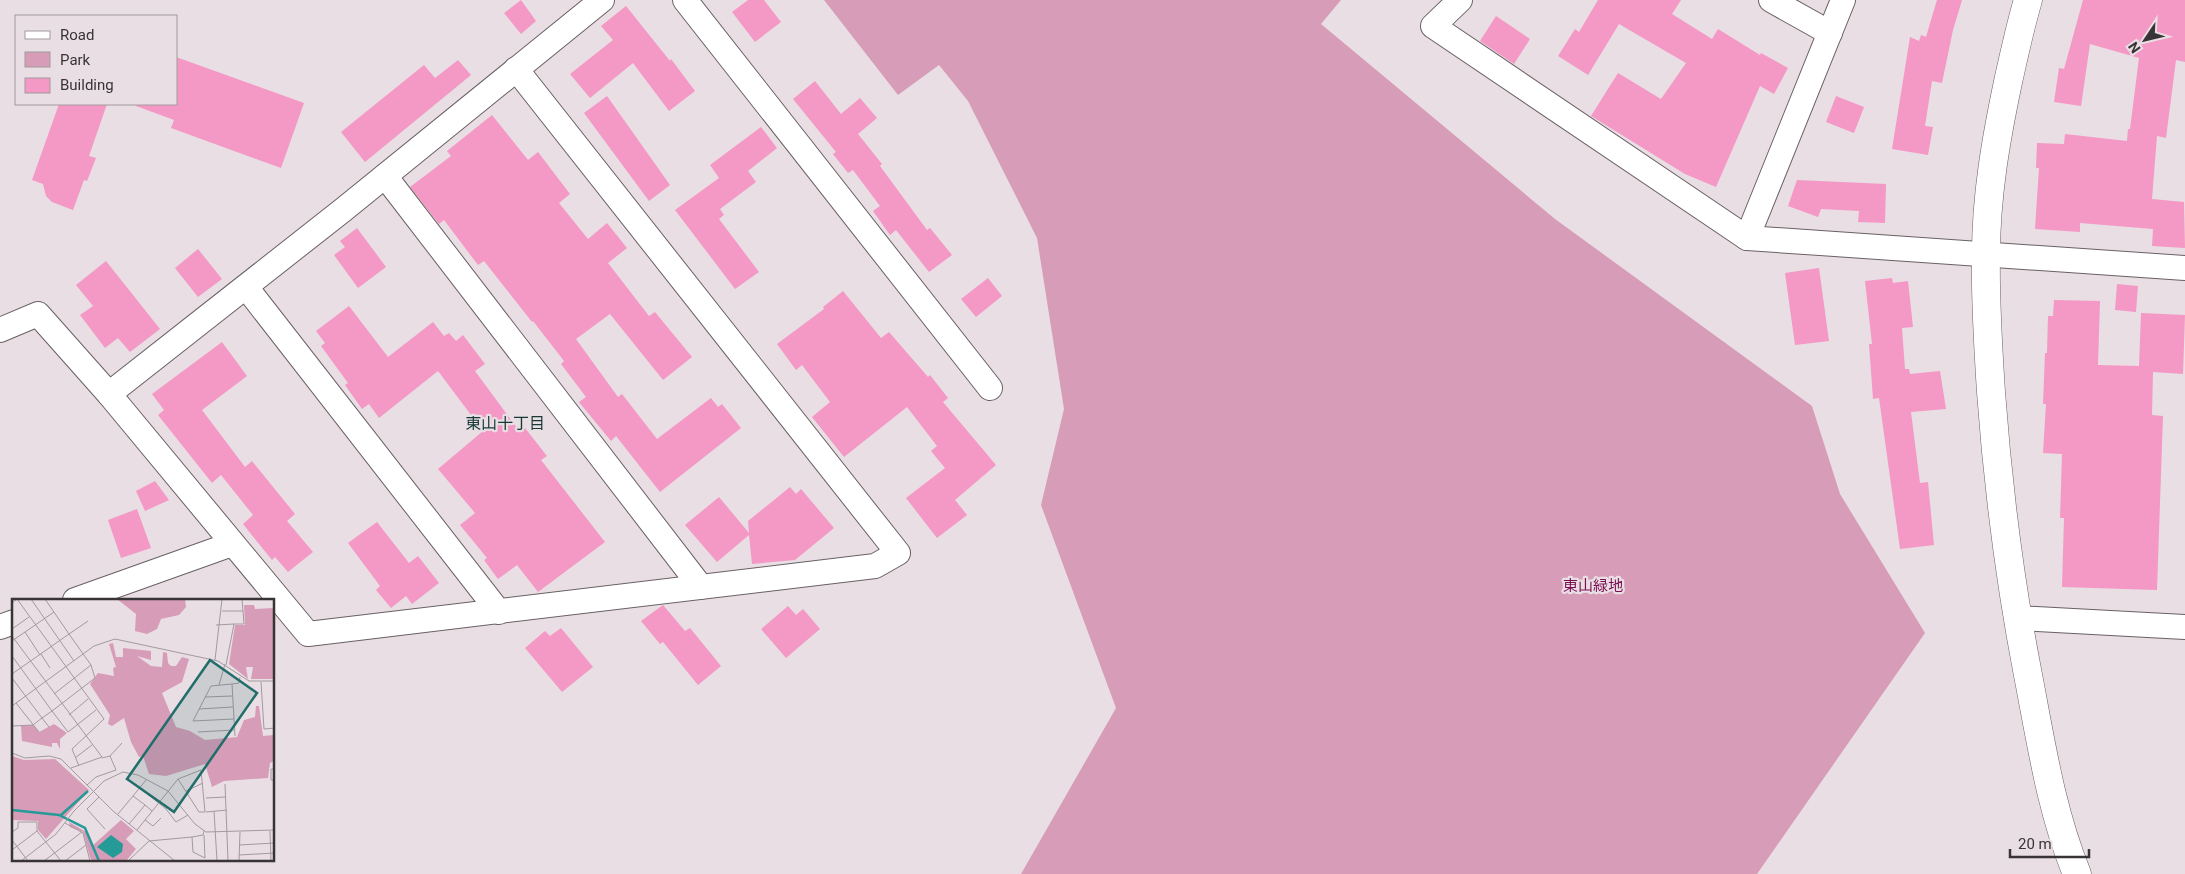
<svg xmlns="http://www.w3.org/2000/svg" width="2185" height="874" font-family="Roboto,'Noto Sans JP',sans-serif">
  <rect width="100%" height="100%" fill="#e9dee3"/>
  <polygon fill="#d79cb8" points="824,0 1341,0 1321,24 1555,219 1812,406 1840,494 1925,633 1757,874 1021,874 1116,708 1041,505 1064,409 1037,238 968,101 939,65 898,95"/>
  <g fill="#f498c5">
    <polygon points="521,0 536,21 521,34 504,13"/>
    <polygon points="748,0 764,0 781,22 755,42 732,12"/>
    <polygon points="1598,0 1681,0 1672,14 1712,39 1718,29 1760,55 1761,53 1788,68 1774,94 1760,86 1716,187 1685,174 1591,116 1618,73 1661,99 1686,63 1619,24 1588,75 1558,56 1575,29 1579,32"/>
    <polygon points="1937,0 1962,0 1953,30 1942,83 1932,81 1925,126 1933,127 1928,155 1892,149 1910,37 1919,41 1921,35 1926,37"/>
    <polygon points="2083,0 2185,0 2185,62 2176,60 2166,138 2157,136 2152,199 2184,202 2185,248 2152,246 2153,229 2080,223 2080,232 2035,229 2039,168 2036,168 2037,143 2064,144 2065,134 2127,141 2128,129 2130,129 2139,58 2090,44 2081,106 2054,102 2059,68 2064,69"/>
    <polygon points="626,6 670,61 671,59 695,91 669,111 633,63 590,98 570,74 613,40 601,26"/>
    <polygon points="1496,16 1530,39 1514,64 1480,41"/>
    <polygon points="176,57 304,103 281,168 171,128 174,120 136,106 137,104 176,104"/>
    <polygon points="458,60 471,75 365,162 341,132 424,65 435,78"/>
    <polygon points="815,81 841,114 860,98 877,118 858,134 882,164 880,166 927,230 930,228 952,255 929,272 896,230 890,235 873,211 880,206 853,170 848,173 833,154 836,152 793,99"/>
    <polygon points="607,96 670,185 649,201 584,113"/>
    <polygon points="1836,96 1864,107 1854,133 1826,122"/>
    <polygon points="59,104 107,104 89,156 96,158 87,181 84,180 73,210 52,202 46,196 43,184 32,180"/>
    <polygon points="492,115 528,160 538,152 570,194 559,203 588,239 607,223 627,248 608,263 649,316 655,312 692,357 663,380 610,314 576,339 618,397 622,394 657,439 711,398 718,407 722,404 741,428 660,492 616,436 611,441 579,402 586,397 561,364 564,361 533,321 532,322 484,261 478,265 444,220 439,224 410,187 451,156 447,151"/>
    <polygon points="761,127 777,148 748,171 756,182 720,209 724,215 719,219 759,272 735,289 675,210 719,178 710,165"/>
    <polygon points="1797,180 1886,184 1885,223 1858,222 1859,211 1821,209 1818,217 1788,206"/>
    <polygon points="357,228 386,267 358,288 334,255 345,247 340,241"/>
    <polygon points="198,249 222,279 198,297 175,268"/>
    <polygon points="106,261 160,329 130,352 118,338 105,348 80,315 93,306 76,285"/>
    <polygon points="1819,268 1829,341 1795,345 1785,273"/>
    <polygon points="988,278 1002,296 976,317 961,299"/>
    <polygon points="1892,278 1893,283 1908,281 1913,327 1902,328 1905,369 1909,369 1910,374 1940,371 1946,409 1911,412 1920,483 1928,482 1934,545 1900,549 1879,398 1873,399 1869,344 1872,344 1865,281"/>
    <polygon points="2117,284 2138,286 2136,312 2115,310"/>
    <polygon points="843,291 881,338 889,332 928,377 930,375 948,398 943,402 996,465 955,500 967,515 937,538 906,498 945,468 931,451 937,446 907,407 844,457 812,417 830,402 802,365 796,370 777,344 824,309 823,307"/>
    <polygon points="2054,300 2100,301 2098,365 2139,366 2141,313 2185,315 2183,374 2153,372 2152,415 2163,416 2157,590 2062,587 2064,518 2060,518 2062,454 2043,453 2046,404 2043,404 2045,353 2047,353 2048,316 2053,316"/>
    <polygon points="349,306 388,357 433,322 444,336 449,333 456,341 463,335 485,364 475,371 520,432 525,428 547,456 541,460 605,542 538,592 517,565 498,579 484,560 487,558 460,525 475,513 438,469 483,431 438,371 379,418 369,404 362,409 345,385 348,383 321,346 325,343 316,331"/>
    <polygon points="222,342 247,376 202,410 245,467 252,461 295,514 287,521 313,552 288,572 275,557 272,560 243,524 253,515 221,475 212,483 158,415 164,410 152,394"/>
    <polygon points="155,481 169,500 145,511 136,491"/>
    <polygon points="790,487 796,494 801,489 834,528 795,560 752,564 749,535 717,562 685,525 719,497 749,533 748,521"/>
    <polygon points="137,509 151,548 121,558 108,520"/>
    <polygon points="377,522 409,563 418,556 439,583 412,604 406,596 391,608 376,590 380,586 348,543"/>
    <polygon points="663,605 685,631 690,628 721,666 698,685 663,642 660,644 641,621"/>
    <polygon points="788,606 796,615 803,609 820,629 786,658 761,629"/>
    <polygon points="561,628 593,667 562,692 525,648 545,631 550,636"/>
  </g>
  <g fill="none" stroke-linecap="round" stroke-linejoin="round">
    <g stroke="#696064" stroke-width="26">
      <g id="street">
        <polyline points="685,0 990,388"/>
        <polyline points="1460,0 1433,26 1747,238 2185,268"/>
        <polyline points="1771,0 1830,33"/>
        <polyline points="385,176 701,587"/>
        <polyline points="1747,238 1843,0"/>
        <polyline points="246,287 499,612"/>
        <polyline points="0,330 38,314 109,394 343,210 602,0"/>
        <polyline points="109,394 308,634 875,566 898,553 516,69"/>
        <polyline points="75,600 232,544"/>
        <polyline points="2017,618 2185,627"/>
        <polyline points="0,627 14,622"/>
      </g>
    </g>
    <g stroke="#696064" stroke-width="29">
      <path id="secondary" d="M2028,0C2020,27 2014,55 2008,82C1996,139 1986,196 1986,254C1985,301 1988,346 1991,392C1998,488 2010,582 2028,675C2041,742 2051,811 2077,874"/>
    </g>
    <use href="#street" stroke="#fff" stroke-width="24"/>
    <use href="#secondary" stroke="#fff" stroke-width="28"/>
  </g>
  <g text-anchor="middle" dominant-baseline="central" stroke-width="4.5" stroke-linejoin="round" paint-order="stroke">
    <g font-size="15" fill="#7b0e52" stroke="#e9dee3">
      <text x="1593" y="586">東山緑地</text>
    </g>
    <g font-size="16" fill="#173a38" stroke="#e9dee3">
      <text x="505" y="423">東山十丁目</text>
    </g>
  </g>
  <g transform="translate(12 599)">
    <rect width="262" height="262" fill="#e9dee3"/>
    <path d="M105,0H173L174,8L167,16L149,20L145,30L135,35L123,32L124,15ZM232,6H242L243,10L262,9V80H239L241,68H234L236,80L217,65L223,26H233ZM101,44L104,58H111V49L139,52V61L125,57L139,67L150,68L151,53L155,54L156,64L159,67H164L170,58L177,60L170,83L150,94L164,128L178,132L193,141L225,138L232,121L243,118L244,107H247L251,137L262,136V162L258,164L256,179L212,182L200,188L193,165L154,177L137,175L131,157L127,158L119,143L112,119L100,127L96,125L98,116L78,85L86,74L102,77L101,69L104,68L97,45ZM42,125L55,134L48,140V150L45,144H40V148L10,142L9,127L21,126L27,133ZM0,157L12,161L43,160L77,191L34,240L26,231V222L0,221ZM109,221L122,232L114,240L124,250L114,262H88L80,247ZM57,223L76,234L86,262H80L78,258L71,233L58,228Z" fill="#d79cb8"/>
    <path d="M99,236L111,245L110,253L101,259L85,248Z" fill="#269a96"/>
    <path fill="none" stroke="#269a96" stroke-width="2.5" d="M0,211L47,216L73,229L87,262M49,216L76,192"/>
    <path fill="none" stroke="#a29a9e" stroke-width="1" d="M19,0L62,62M0,4L5,0L92,120L60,150L67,167M210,12H231M204,26L222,25M0,30L17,18M13,33L28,56M0,37L90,158L59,169M0,42L42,13M29,55L38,69M0,57L40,112L30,119L0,79M203,61L210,0M79,66L83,79L40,112L56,133L84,111M214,66L222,25H232L230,0M0,75L57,35L33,0M249,83L252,130L263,129M220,85L199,87L181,122L222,120M207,86L213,65M42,95L79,66L57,35L76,22M193,98L220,97M4,104L27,133M0,107L82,47L103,40L206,62L237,82H263M187,110L221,108M57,116L76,100M0,127L21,126L30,119L37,128M186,133L222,131M223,137L220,85L227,84L228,78M0,154L13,159L37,157L49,160L101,212L163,262M98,157L110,144M63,159L80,146M90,159L98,157L104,171M263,170H259V181H263M213,185L216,262M75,186L84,178L104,171M128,189L154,210L164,223L176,216M174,192L191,184M121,197L134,181M87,198L75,210L93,230M194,199L214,198M202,212L205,262M194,213L215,211M106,215L121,197L133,206M133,221L141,227L149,219M53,224L71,234L78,262M117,225L133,206L140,212M125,231L166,180L189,171L193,213H187L166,180M258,232L259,262M0,233L6,229V223H25V232L49,262M180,238L181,253L193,259L192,236M0,241L16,262M227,246L263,244M0,251L25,232M227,256L263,254M9,262L44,235L62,212L92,182L111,173L126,176L156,192L183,225L194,233L263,231M32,262L70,233M53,262L74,246M116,262L137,242L180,238L191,236L192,232M227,262L228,233"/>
    <path fill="#216d6a" fill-opacity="0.15" stroke="#216d6a" stroke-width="2.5" d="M198,61L245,94L162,213L115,180Z"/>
    <rect width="262" height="262" fill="none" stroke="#383436" stroke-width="2.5"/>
  </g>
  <rect x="15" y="15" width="162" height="90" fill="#e9dee3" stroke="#a29a9e"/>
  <rect x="25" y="31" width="25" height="8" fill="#ffffff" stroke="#a29a9e"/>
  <text x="60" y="40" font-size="15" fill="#383436">Road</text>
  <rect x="25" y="52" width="25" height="15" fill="#d79cb8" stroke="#a29a9e"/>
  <text x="60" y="65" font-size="15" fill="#383436">Park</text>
  <rect x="25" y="78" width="25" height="15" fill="#f498c5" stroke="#a29a9e"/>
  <text x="60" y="90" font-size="15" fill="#383436">Building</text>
  <g transform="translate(2145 40) rotate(235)" stroke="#e9dee3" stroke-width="4" paint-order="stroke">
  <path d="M0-4L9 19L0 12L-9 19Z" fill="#383436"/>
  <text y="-8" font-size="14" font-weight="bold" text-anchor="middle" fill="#383436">N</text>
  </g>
  <path d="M2010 849v8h79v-8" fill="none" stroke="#383436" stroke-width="2.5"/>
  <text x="2018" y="849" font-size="15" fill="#383436" stroke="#e9dee3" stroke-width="4" paint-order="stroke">20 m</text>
</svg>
